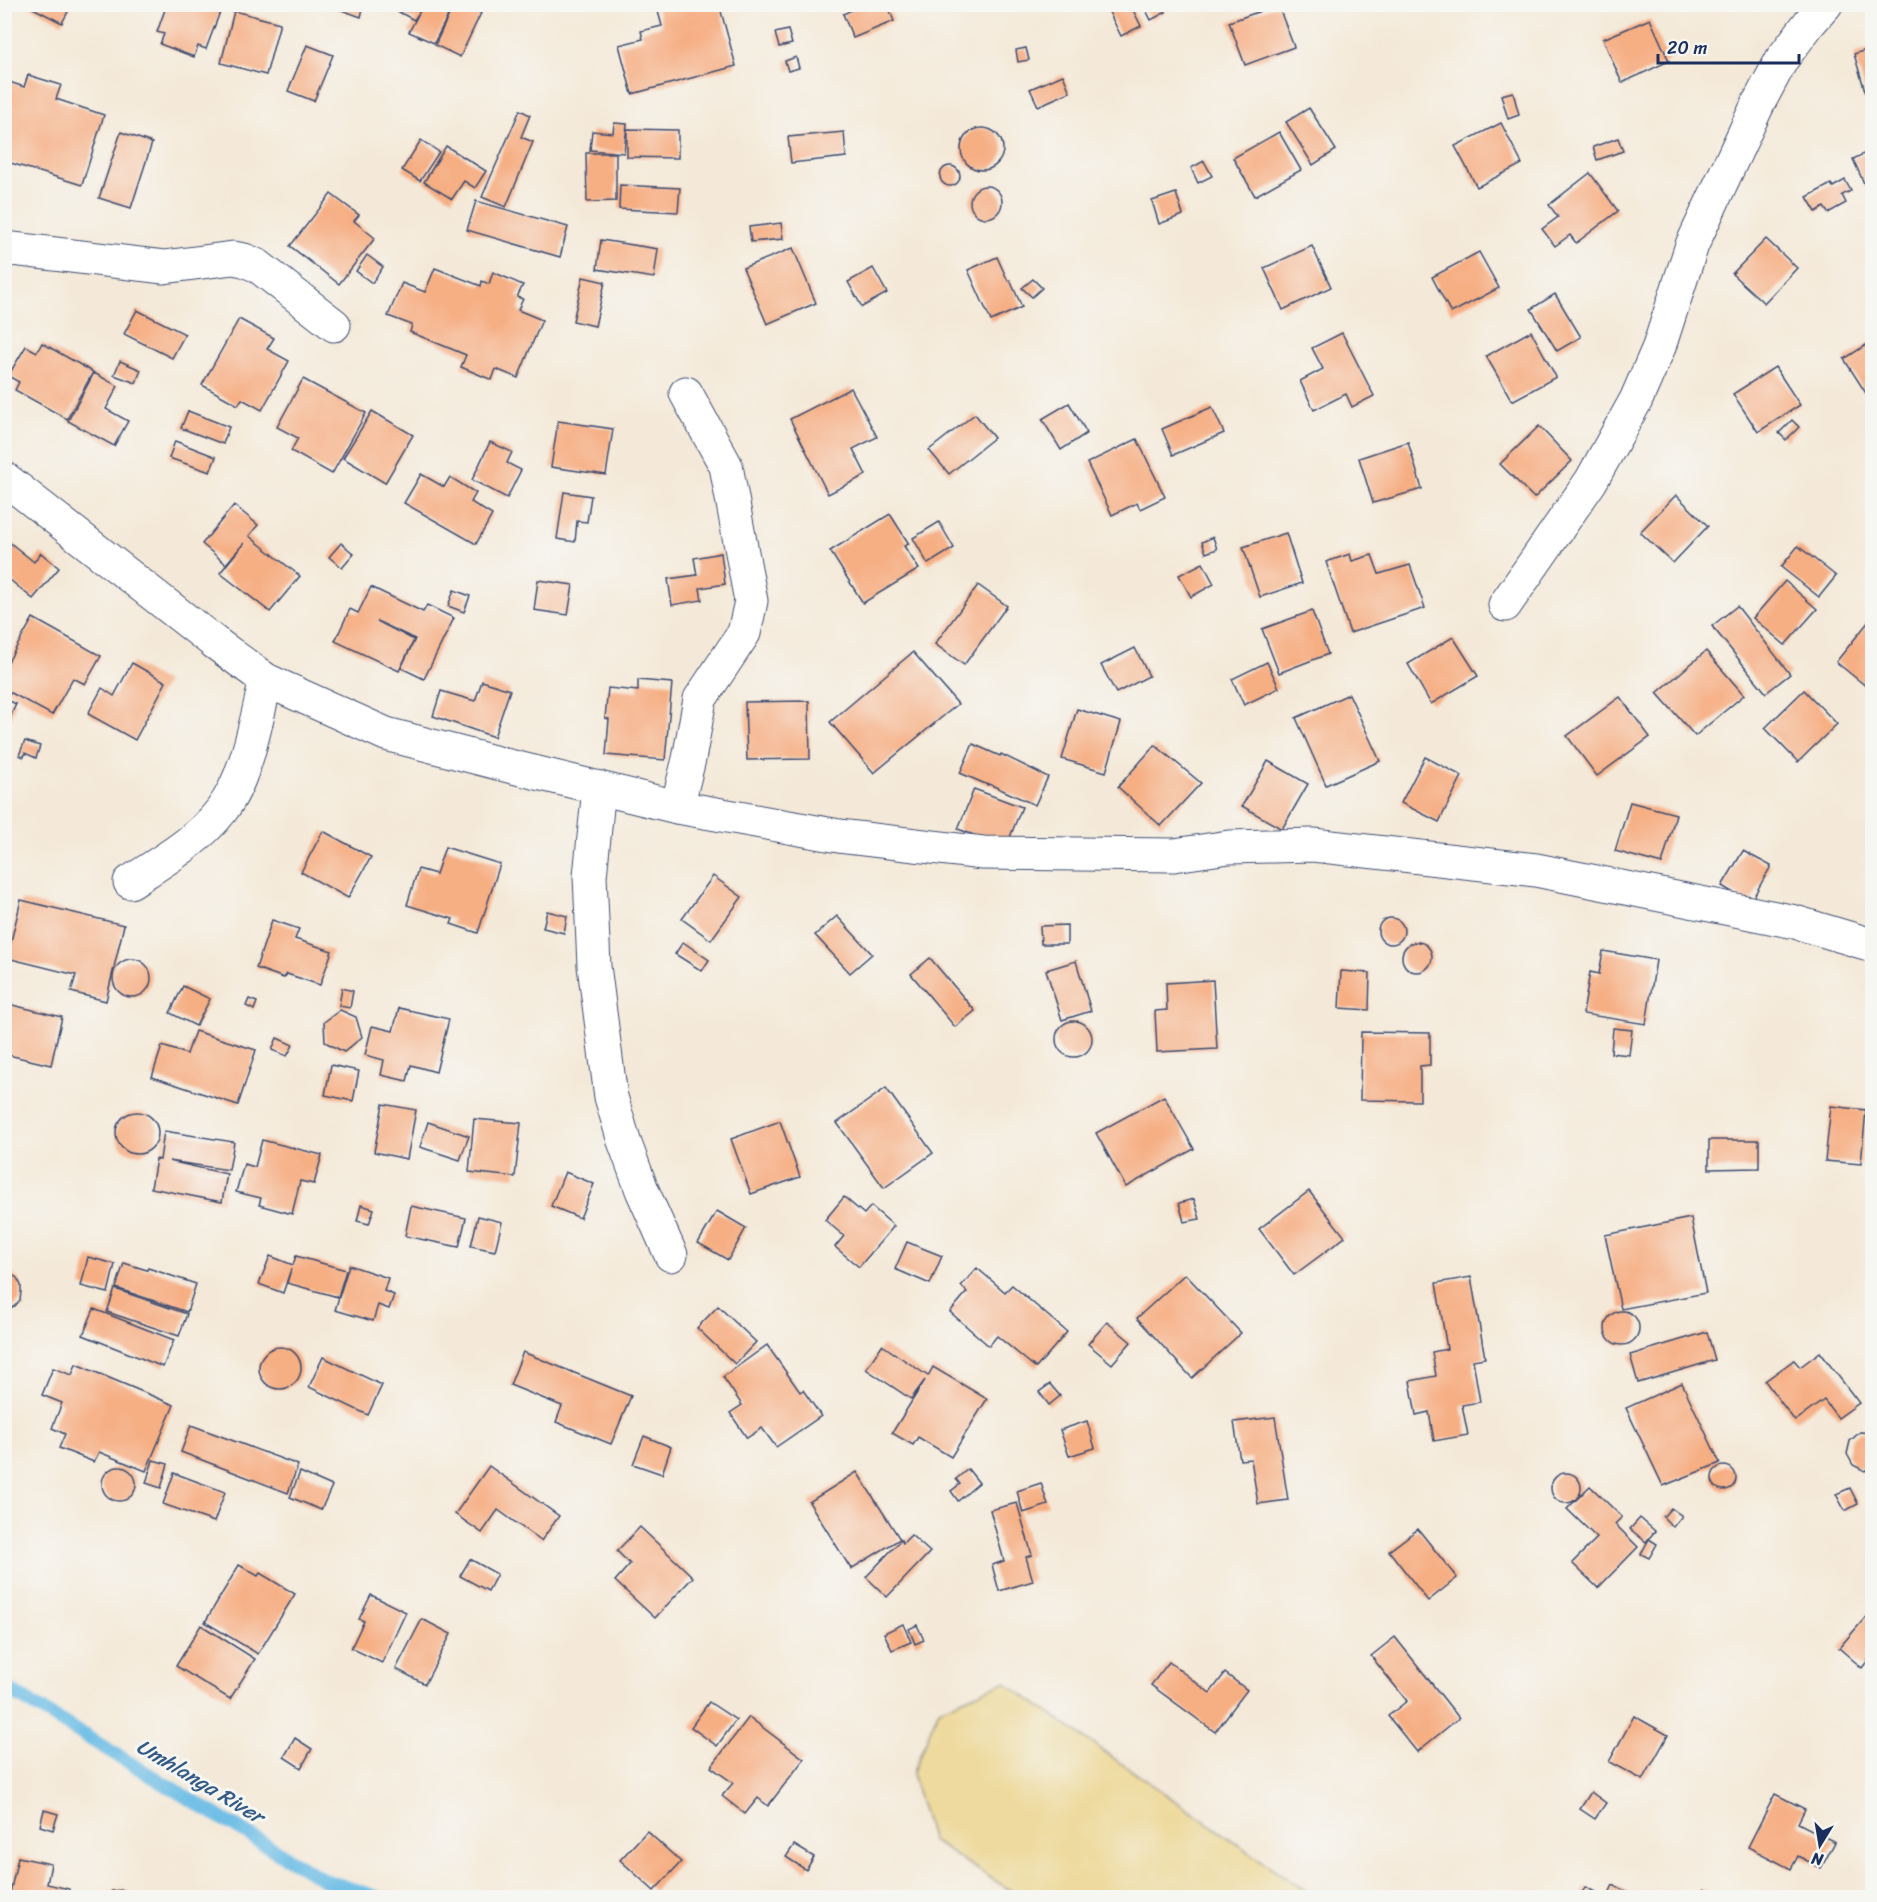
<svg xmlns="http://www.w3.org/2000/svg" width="1877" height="1902" font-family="Sriracha,sans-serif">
  <rect width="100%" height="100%" fill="#f6f6f2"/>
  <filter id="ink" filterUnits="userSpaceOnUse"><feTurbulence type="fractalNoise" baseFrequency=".0167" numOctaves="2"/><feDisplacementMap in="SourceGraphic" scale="12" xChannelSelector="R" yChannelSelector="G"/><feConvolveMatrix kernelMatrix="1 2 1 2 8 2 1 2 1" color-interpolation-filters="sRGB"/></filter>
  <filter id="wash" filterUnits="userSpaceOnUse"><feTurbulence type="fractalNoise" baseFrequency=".008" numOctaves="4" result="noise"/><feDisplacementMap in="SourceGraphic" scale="24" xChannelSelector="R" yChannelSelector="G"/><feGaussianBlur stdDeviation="1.35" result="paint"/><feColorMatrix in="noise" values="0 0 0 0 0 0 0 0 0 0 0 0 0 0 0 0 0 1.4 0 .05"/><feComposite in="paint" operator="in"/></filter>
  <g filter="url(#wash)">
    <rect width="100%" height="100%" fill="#f4e9d8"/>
    <polygon fill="#eeda9e" stroke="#84847e" stroke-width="1.5" points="1004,1682 1314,1897 1021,1897 932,1841 912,1774 939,1709"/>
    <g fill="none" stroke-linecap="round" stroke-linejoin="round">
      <polyline stroke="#6abce5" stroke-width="14" points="4,1687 324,1880 379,1898"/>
    </g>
    <g id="blocks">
      <g fill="#f6ae83">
        <polygon points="25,4 72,4 62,23"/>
        <polygon points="167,4 223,4 206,49 198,46 194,57 160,44 164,34 157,32"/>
        <polygon points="325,4 364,4 361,17"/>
        <polygon points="396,4 424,4 448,16 434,43 409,32 420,11 414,20 393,9"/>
        <polygon points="454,4 464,4 481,13 460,57 435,45"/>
        <polygon points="656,4 719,4 736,66 632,94 619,45 643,39 641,31 662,26"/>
        <polygon points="864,4 887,4 894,21 853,38 843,14"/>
        <polygon points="1105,4 1130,4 1141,26 1121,36"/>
        <polygon points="1143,4 1161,4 1166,12 1151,20"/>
        <polygon points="1278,5 1294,47 1245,65 1229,22"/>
        <polygon points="234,11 280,23 266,75 221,63"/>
        <polygon points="1650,19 1669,61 1622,83 1603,39"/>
        <polygon points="788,30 792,44 779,47 775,33"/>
        <polygon points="307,45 333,55 314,101 288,91"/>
        <polygon points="1026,48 1029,60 1018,62 1016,50"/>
        <polygon points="1872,48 1872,100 1868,101 1854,54"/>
        <polygon points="796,57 799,68 788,71 785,61"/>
        <polygon points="28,75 61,85 56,99 104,115 82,185 4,161 4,80 24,87"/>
        <polygon points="1063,75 1070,92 1038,106 1030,89"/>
        <polygon points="1513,92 1519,115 1508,119 1501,95"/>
        <polygon points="1309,108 1336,150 1313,165 1286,122"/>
        <polygon points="520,110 530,115 521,137 533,142 506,207 482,197"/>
        <polygon points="614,123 627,124 624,153 590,150 592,131 613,133"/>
        <polygon points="1501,123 1522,164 1477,187 1455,146"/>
        <circle cx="982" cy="149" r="21"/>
        <polygon points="627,129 678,130 678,158 627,157"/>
        <polygon points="121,132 152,143 131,208 99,198"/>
        <polygon points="844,132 846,157 791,163 788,137"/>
        <polygon points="1279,132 1301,170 1255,196 1233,158"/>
        <polygon points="1618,138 1623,151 1597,160 1593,147"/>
        <polygon points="421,140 439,152 420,181 402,170"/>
        <polygon points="446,146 486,171 475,188 464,181 452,199 424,182"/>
        <polygon points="1872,150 1872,201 1853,159"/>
        <polygon points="586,153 616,153 616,201 587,202"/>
        <polygon points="1204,161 1212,176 1198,183 1191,168"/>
        <circle cx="950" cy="176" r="10"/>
        <polygon points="1590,173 1618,211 1576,243 1570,235 1555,246 1542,229 1558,217 1549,205"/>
        <polygon points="1845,180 1851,191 1842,195 1846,203 1828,213 1824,207 1816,212 1807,197 1831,184 1833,187"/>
        <polygon points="620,185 680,188 678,212 619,209"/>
        <circle cx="986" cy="202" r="16"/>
        <polygon points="1176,193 1183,215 1159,224 1152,201"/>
        <polygon points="331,194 359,215 354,221 375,238 339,284 290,246"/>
        <polygon points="476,201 568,227 560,257 467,230"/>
        <polygon points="781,223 783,239 751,242 749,227"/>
        <polygon points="1766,239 1797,268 1764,303 1732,274"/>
        <polygon points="601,240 658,249 654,278 597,269"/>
        <polygon points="1312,246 1331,287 1283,310 1264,268"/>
        <polygon points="793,248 816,303 767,324 743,268"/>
        <polygon points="1479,252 1499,288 1451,313 1432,277"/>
        <polygon points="367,255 383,267 372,283 356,271"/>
        <polygon points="997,257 1008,281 1010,280 1022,307 991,321 968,270"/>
        <polygon points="435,268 481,286 482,281 489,284 493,272 523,285 517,297 523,299 518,310 542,320 518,378 496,369 492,380 461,367 466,355 410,332 412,325 388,316 402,283 425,292"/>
        <polygon points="873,268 887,293 862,307 848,282"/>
        <polygon points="583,277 605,282 595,326 573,321"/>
        <polygon points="1033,279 1042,288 1032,297 1022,288"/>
        <polygon points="1555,294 1581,337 1557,351 1531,309"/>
        <polygon points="137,310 185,334 172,358 124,334"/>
        <polygon points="239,319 274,338 267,349 289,361 262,410 242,399 238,405 202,385"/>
        <polygon points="1531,331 1556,377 1512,401 1486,356"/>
        <polygon points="1342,333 1374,396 1352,407 1346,394 1314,410 1300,381 1323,369 1312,348"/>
        <polygon points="1872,341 1872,396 1869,398 1844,359"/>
        <polygon points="42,343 93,372 67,419 15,390 19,382 8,376 26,346 37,352"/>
        <polygon points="120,361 141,370 136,383 114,375"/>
        <polygon points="1775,367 1800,405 1758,432 1733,394"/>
        <polygon points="94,373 118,386 106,409 128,421 114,446 68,421"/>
        <polygon points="303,379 366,413 332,474 291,451 298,438 277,427"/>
        <polygon points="851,388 877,437 853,449 866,475 828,494 790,419"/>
        <polygon points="1069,403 1087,433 1061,450 1042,419"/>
        <polygon points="1212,407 1224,433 1173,455 1162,429"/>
        <polygon points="188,411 229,427 223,444 181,428"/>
        <polygon points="372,411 413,435 385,483 343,458"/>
        <polygon points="975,414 994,438 949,474 929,450"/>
        <polygon points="1792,420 1799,427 1786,440 1779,433"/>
        <polygon points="558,421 613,429 606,475 551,467"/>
        <polygon points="1539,426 1572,461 1534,498 1500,464"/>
        <polygon points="1137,439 1165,497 1140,509 1137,503 1112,515 1087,463"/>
        <polygon points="175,441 216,457 210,472 169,458"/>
        <polygon points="490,442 512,452 507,463 521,470 507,498 472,480"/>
        <polygon points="1408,442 1422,489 1373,503 1359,458"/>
        <polygon points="421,474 444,487 450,477 476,493 471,502 492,515 476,544 404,503"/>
        <polygon points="564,492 591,496 587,522 577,521 575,542 557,539"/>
        <polygon points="1676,495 1708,526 1673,563 1640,532"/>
        <polygon points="234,505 258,525 249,536 300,576 270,612 220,573 244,543 226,564 202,544"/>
        <polygon points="890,514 909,544 904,546 919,569 863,603 830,551"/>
        <polygon points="939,522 954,548 928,564 913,538"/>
        <polygon points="1286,533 1302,583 1260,597 1243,547"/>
        <polygon points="1213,537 1217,549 1206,553 1202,542"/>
        <polygon points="8,541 34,562 41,553 59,568 33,599 4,575 4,545"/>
        <polygon points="341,543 354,554 342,568 329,557"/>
        <polygon points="1798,546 1836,576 1819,597 1781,567"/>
        <polygon points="721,553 725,584 700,588 702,600 672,605 668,579 697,575 694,558"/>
        <polygon points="1350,554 1352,561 1372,555 1379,574 1410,565 1425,608 1350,633 1326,562"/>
        <polygon points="1203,563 1214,584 1191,597 1179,575"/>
        <polygon points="538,580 573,585 568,615 534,610"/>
        <polygon points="1785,581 1817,609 1785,645 1753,618"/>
        <polygon points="978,585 1007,606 964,665 935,644"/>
        <polygon points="371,587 423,612 427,605 454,618 424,679 401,668 415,639 377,621 414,640 399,671 335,641 350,609 358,613"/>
        <polygon points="454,590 470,596 464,612 448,606"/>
        <polygon points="1737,606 1790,674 1766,693 1712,626"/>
        <polygon points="1312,611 1328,654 1279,673 1262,629"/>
        <polygon points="33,618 101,656 85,684 73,678 52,715 4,689 4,669"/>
        <polygon points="1869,621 1872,624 1872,691 1836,662"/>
        <polygon points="1453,637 1478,676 1431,704 1408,664"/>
        <polygon points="1135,648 1149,676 1116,693 1101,665"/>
        <polygon points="1706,651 1744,695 1695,736 1657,693"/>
        <polygon points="913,652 958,704 874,773 830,722"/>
        <polygon points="1267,662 1279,688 1244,705 1232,679"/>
        <polygon points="132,663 166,682 135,740 88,714 102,688 114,696"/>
        <polygon points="638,680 672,683 665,760 606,755 609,719 605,718 608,688 638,691"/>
        <polygon points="482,681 510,690 494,737 433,716 441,691 475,701"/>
        <polygon points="1804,690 1837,724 1798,762 1765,728"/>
        <polygon points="1349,694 1380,761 1326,785 1296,718"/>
        <polygon points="1620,697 1650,737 1597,776 1567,736"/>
        <polygon points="5,699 16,704 8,722 5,720"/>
        <polygon points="809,701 810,759 747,760 745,702"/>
        <polygon points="1077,709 1121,722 1106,772 1062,759"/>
        <polygon points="25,741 40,746 36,758 25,753 24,757 19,755"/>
        <polygon points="973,744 1000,756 1001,754 1048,777 1035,805 989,784 988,785 960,773"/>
        <polygon points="1155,745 1201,783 1161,826 1118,787"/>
        <polygon points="1425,757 1462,776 1439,822 1401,803"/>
        <polygon points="1268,761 1308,784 1282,829 1242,806"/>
        <polygon points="974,789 1022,807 1006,847 958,829"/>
        <polygon points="1630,802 1676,814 1662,864 1615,851"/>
        <polygon points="323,831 371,857 348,898 301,872"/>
        <polygon points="445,847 500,864 478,933 451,924 453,919 407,905 418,869 436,874"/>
        <polygon points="1743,851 1771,866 1750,903 1722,886"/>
        <polygon points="713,876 742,897 711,940 682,919"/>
        <polygon points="21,900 124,925 106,1001 71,992 76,975 7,958"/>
        <polygon points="547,911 567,916 564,933 543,928"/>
        <polygon points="837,916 872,954 850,973 815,935"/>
        <circle cx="1391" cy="931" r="13"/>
        <polygon points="272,920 299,929 295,939 332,951 320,985 287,974 284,978 256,968"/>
        <polygon points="1067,925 1067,944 1041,944 1040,926"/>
        <circle cx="1417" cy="957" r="15"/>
        <polygon points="683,942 709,960 702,971 675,954"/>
        <polygon points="1603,951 1656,960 1646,1024 1583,1014 1590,972 1599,974"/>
        <polygon points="930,958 975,1011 955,1027 911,974"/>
        <circle cx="132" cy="978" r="19"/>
        <polygon points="1076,961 1091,1011 1062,1020 1046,970"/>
        <polygon points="1341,971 1370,973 1369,1010 1339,1008"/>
        <polygon points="1213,980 1217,1049 1157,1052 1155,1011 1167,1010 1166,983"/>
        <polygon points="183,986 210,999 196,1026 170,1013"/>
        <polygon points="342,988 353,991 350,1008 339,1006"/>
        <polygon points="249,999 257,1002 254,1010 246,1006"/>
        <polygon points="4,1003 62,1017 51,1065 4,1054"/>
        <polygon points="399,1008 449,1019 436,1072 411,1065 407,1081 381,1075 384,1060 365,1055 372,1026 393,1031"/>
        <polygon points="340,1010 356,1017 362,1037 344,1052 325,1042 324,1022"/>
        <circle cx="1074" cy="1039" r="18"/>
        <polygon points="1613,1028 1632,1030 1629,1055 1611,1053"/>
        <polygon points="195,1031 256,1050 238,1105 152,1077 162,1046 187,1054"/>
        <polygon points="1361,1032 1430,1033 1430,1065 1420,1066 1420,1101 1360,1100"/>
        <polygon points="277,1038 293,1045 287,1056 272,1050"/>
        <polygon points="331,1065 359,1071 353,1101 325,1095"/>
        <polygon points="886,1088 933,1153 884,1188 837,1123"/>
        <polygon points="1164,1096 1194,1149 1126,1187 1096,1133"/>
        <polygon points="383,1104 416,1110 407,1159 374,1152"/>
        <polygon points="1831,1106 1866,1110 1861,1164 1825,1161"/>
        <circle cx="137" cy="1133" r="21"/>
        <polygon points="474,1119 521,1123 515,1177 469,1172"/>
        <polygon points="780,1121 800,1177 751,1194 731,1139"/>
        <polygon points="428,1122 469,1136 460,1160 420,1147"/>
        <polygon points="164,1131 234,1142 229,1170 169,1161 227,1174 222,1202 151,1188 156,1159 160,1160"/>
        <polygon points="262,1140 322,1155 314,1184 300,1181 292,1214 259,1205 261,1198 236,1192 244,1164 255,1167"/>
        <polygon points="1709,1140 1759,1140 1759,1168 1709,1169"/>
        <polygon points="565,1172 594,1184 580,1218 551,1206"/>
        <polygon points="1309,1191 1345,1237 1294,1275 1259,1229"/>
        <polygon points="844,1197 864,1214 871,1206 894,1226 859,1267 835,1247 844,1236 825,1220"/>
        <polygon points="1194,1199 1200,1219 1184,1222 1179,1203"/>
        <polygon points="361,1205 374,1209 369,1224 357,1221"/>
        <polygon points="411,1206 466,1218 459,1247 405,1236"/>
        <polygon points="717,1211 746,1228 728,1260 698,1243"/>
        <polygon points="478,1216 502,1222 495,1251 471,1246"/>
        <polygon points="1691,1218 1706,1293 1621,1309 1605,1235"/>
        <polygon points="907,1242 942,1256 930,1284 895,1269"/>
        <polygon points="270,1256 293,1265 296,1256 346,1270 338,1297 287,1283 291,1269 283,1293 259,1284"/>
        <polygon points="88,1257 115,1264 108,1293 81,1286"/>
        <polygon points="124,1263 147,1270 148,1268 196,1284 187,1312 116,1288"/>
        <polygon points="349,1265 388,1278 384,1291 394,1295 389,1309 378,1305 373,1321 335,1310"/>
        <polygon points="977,1268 1005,1292 1012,1285 1067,1332 1036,1368 997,1336 989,1346 950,1312 967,1292 961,1286"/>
        <polygon points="4,1269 17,1278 21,1285 21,1292 20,1300 15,1306 4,1312"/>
        <polygon points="1185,1274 1241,1333 1192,1378 1137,1318"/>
        <polygon points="1471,1277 1485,1358 1473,1360 1480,1402 1462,1405 1468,1435 1434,1441 1429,1412 1416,1415 1410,1381 1436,1376 1432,1352 1447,1349 1436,1283"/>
        <polygon points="115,1289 187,1314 179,1336 107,1312"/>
        <polygon points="718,1306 756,1342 735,1364 697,1328"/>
        <polygon points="94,1309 174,1340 163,1367 83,1335"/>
        <circle cx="1622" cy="1328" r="17"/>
        <polygon points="1107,1322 1131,1342 1112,1364 1088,1344"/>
        <polygon points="1707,1332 1715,1360 1638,1383 1630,1355"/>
        <polygon points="767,1345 800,1392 803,1390 821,1416 776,1447 762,1428 747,1438 730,1413 742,1405 723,1377"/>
        <polygon points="882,1345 928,1376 933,1367 987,1399 951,1457 918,1437 913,1445 892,1433 925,1380 911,1399 866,1369"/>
        <circle cx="280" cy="1368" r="21"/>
        <polygon points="523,1352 631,1396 611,1444 556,1422 562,1406 510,1385"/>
        <polygon points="1820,1352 1859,1403 1838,1418 1824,1400 1795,1421 1765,1381 1794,1360 1800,1367"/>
        <polygon points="323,1357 382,1385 368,1415 309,1387"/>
        <polygon points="76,1364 174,1405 146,1471 99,1452 94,1462 59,1448 65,1434 52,1428 62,1403 42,1395 53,1368 72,1375"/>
        <polygon points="1682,1383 1720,1463 1663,1486 1626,1408"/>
        <polygon points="1050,1384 1060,1396 1049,1405 1039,1392"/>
        <polygon points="1275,1417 1288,1500 1258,1504 1251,1459 1240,1460 1234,1422"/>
        <polygon points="1087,1421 1095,1448 1069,1456 1060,1430"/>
        <polygon points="191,1425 298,1465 288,1493 181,1452"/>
        <polygon points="1860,1432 1872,1433 1872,1468 1865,1471 1853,1465 1847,1454 1850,1441"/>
        <polygon points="644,1436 671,1447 662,1474 633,1464"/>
        <polygon points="153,1460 168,1464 161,1488 146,1483"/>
        <circle cx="1724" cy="1478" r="12"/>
        <polygon points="489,1466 559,1516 541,1541 498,1510 482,1533 455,1514"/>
        <circle cx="119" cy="1484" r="17"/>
        <polygon points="968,1469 979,1483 958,1501 951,1491 960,1484 956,1479"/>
        <polygon points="300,1472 332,1486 321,1510 290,1497"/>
        <polygon points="857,1472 900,1539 851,1569 809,1502"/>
        <polygon points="174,1473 225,1492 214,1522 163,1504"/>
        <circle cx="1566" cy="1488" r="15"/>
        <polygon points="1041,1483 1048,1505 1023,1513 1017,1491"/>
        <polygon points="1590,1486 1622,1517 1615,1524 1638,1547 1598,1588 1572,1563 1597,1538 1567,1509"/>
        <polygon points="1850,1488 1858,1504 1845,1511 1836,1494"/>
        <polygon points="1017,1503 1032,1555 1026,1557 1033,1581 999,1591 992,1565 1004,1561 990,1510"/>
        <polygon points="1671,1508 1682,1516 1673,1527 1663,1517"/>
        <polygon points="1640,1518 1655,1531 1646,1542 1630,1529"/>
        <polygon points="640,1527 693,1577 655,1618 615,1581 630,1564 617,1551"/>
        <polygon points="1418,1529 1457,1578 1428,1601 1389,1551"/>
        <polygon points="911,1535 930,1552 887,1597 866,1577 901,1540 903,1543"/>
        <polygon points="1649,1539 1657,1544 1649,1558 1641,1554"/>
        <polygon points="470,1559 497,1574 488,1591 460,1576"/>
        <polygon points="239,1565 258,1576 260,1573 295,1594 258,1654 205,1622"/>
        <polygon points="371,1595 406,1612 382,1663 351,1648 364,1621 359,1619"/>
        <polygon points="1872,1610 1872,1655 1862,1668 1839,1648"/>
        <polygon points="422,1619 451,1634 425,1684 396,1669"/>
        <polygon points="903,1624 911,1642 892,1650 884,1633"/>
        <polygon points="201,1625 255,1659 230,1699 176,1666"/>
        <polygon points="917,1625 924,1640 915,1644 909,1629"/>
        <polygon points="1395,1637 1459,1718 1417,1752 1388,1716 1407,1701 1371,1656"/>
        <polygon points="1169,1662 1210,1693 1225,1673 1247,1690 1215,1732 1151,1685"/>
        <polygon points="709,1702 736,1720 717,1746 691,1727"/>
        <polygon points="1634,1716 1668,1735 1643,1780 1609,1762"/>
        <polygon points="749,1717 804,1759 768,1806 758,1798 745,1814 722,1796 733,1783 711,1767"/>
        <polygon points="295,1738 312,1749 301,1768 284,1757"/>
        <polygon points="1591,1792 1606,1803 1595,1819 1580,1809"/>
        <polygon points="1775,1794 1805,1809 1798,1823 1835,1842 1821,1868 1798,1856 1791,1869 1748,1847"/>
        <polygon points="44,1810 58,1814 53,1830 40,1826"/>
        <polygon points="647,1831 681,1862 654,1891 620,1860"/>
        <polygon points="794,1845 814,1857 806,1870 786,1857"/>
        <polygon points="18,1857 51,1864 47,1884 69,1889 68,1898 9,1898"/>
        <polygon points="1613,1885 1639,1898 1607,1898"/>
        <polygon points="1585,1887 1607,1898 1580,1898"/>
        <polygon points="1704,1889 1718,1898 1699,1898"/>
        <polygon points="124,1890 135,1898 105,1898 112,1891"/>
      </g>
    </g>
  </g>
  <g filter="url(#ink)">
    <use href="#blocks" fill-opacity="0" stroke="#3c4b70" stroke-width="1.5"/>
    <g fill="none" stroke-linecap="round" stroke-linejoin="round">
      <g stroke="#3c4b70" stroke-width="35">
        <g id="minor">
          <polyline points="4,252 13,249 164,267 233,258 244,260 258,266 334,325"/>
          <polyline points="4,478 214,642 266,680 386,734 509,766 677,807 839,836 983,853 1174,855 1229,847 1313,845 1536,870 1795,922 1872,945"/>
          <polyline points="1505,605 1591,481 1636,400 1659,347 1692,245 1759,102 1782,59 1810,22 1826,4"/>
          <polyline points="599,788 590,876 594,966 611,1097 624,1141 642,1190 671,1255"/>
          <polyline points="677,807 689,759 700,699 744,633 751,601 726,466 686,393"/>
          <path d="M130,882C161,862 199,840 221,811C247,778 256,720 266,680"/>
        </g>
      </g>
      <use href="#minor" stroke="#fff" stroke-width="33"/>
    </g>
  </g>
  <g text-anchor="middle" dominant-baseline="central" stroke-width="6" stroke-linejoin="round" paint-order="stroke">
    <g font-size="21" font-style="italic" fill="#335986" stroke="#f6f6f2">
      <text transform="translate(200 1781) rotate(31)">Umhlanga River</text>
    </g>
  </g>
  <rect width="1877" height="1902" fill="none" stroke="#f6f6f2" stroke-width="24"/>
  <g transform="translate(1820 1845) rotate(191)" stroke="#f6f6f2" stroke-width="4.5" paint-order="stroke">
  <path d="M0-4.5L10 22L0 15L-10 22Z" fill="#1b2f5e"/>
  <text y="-9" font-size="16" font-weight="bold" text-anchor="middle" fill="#1b2f5e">N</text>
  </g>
  <path d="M1658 54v9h141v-9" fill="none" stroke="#1b2f5e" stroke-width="3"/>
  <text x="1667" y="54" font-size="18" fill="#1b2f5e" stroke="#f6f6f2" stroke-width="4.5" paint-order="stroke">20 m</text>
</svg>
